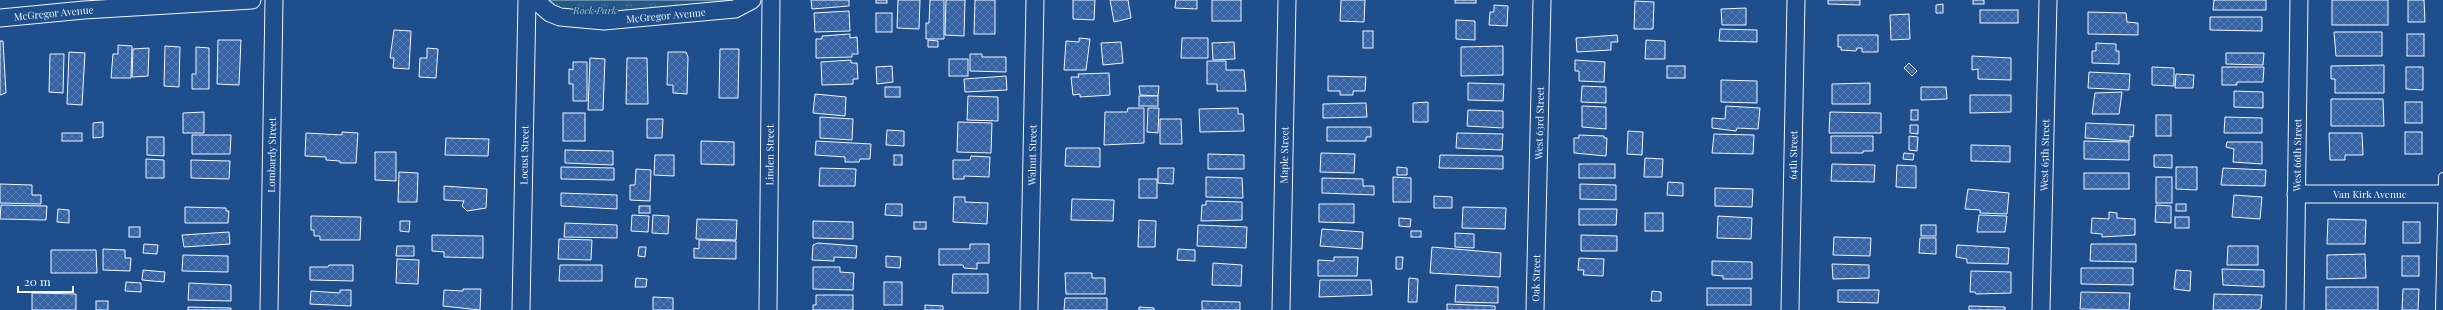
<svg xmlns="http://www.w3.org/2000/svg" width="2443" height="310" font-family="'Playfair Display',serif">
  <defs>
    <pattern id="grass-tufts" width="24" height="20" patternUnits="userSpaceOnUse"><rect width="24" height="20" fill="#245a82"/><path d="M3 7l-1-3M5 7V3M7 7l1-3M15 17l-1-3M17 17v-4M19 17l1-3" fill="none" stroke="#447295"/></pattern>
    <pattern id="building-cross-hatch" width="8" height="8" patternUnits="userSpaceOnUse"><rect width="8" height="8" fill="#3563a3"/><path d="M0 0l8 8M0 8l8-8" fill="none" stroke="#537ab1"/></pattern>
  </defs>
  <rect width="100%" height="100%" fill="#1f4e8c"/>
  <polygon fill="url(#grass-tufts)" stroke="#a8bbd7" points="535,0 752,0 568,19"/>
  <g fill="url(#building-cross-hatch)" stroke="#f2f6ff">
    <polygon points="811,0 849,0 849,6 812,9"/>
    <rect x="876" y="0" width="11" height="3"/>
    <polygon points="898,0 920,0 919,29 897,28"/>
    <polygon points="930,0 944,0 944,39 926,39 926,23 929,23"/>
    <polygon points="946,0 965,0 964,36 945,35"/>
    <polygon points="975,0 995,0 995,34 974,34"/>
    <polygon points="1073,0 1095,0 1094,20 1073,19"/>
    <polygon points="1110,0 1128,0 1131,18 1114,22"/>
    <polygon points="1176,0 1197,0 1197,9 1175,8"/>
    <rect x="1212" y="0" width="29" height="21"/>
    <polygon points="1341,0 1365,0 1364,22 1340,21"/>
    <rect x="1455" y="0" width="21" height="3"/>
    <polygon points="1828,0 1860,0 1860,5 1828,4"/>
    <rect x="1973" y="0" width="11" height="4"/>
    <polygon points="2214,0 2266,0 2266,10 2213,10"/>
    <rect x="2332" y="0" width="56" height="25"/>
    <polygon points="2408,0 2424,0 2425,22 2408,22"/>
    <polygon points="1635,1 1654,2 1653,29 1634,29"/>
    <polygon points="1943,4 1943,13 1936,13 1936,5"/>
    <polygon points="1494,5 1508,6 1507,26 1489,25 1490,12 1494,12"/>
    <polygon points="1746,8 1746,25 1722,25 1721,9"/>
    <rect x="1980" y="10" width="38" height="13"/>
    <polygon points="849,11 850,31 815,32 814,13"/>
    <polygon points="2088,12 2126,13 2127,22 2138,23 2138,35 2088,34"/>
    <rect x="876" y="13" width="16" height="19"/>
    <polygon points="1909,14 1910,39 1891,40 1890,15"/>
    <polygon points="2210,17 2262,17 2262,31 2210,30"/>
    <polygon points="1456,20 1475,21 1475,40 1456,39"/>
    <polygon points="1720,29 1757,30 1757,42 1719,41"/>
    <polygon points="394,30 411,31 409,69 393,68 394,58 390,58"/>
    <rect x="1363" y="31" width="10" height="17"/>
    <polygon points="2334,32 2382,32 2382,56 2336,56"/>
    <polygon points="850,34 850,38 857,37 858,54 852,54 852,57 816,58 816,39 822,39 822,36"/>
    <rect x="2407" y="34" width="17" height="22"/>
    <polygon points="1617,35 1618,42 1611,42 1611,50 1577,52 1576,38"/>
    <polygon points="1838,35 1878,35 1878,52 1862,52 1862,48 1857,48 1856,51 1841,50 1841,47 1838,47"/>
    <polygon points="1079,38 1090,39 1086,70 1064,70 1066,41 1079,42"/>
    <polygon points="1182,38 1208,38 1208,58 1181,58"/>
    <polygon points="218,40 241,40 239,85 217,84"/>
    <polygon points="928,40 938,41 938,47 928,47"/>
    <polygon points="1646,40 1665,41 1665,59 1645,59"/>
    <polygon points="0,41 3,41 6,93 0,95"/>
    <polygon points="1121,42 1123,63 1103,65 1101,43"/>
    <polygon points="1234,42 1235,59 1213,60 1212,43"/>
    <polygon points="2096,43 2116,44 2116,51 2119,51 2119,64 2092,63 2092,51 2096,51"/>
    <polygon points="118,45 132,46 131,78 111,78 113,54 118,54"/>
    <polygon points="165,46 180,47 179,87 164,86"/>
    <polygon points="1503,46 1503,75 1461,76 1461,47"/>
    <polygon points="196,47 209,48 209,89 192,89 192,74 196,74"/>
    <polygon points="149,48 148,76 132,77 133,49"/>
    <polygon points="427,48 438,49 436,78 419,77 420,58 427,58"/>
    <polygon points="720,49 739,49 738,98 719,98"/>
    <polygon points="69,52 85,53 82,105 67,104"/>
    <polygon points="668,52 686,52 688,57 687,94 673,93 673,85 667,85"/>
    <polygon points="2226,53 2264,53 2263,65 2226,64"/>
    <polygon points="50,54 64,54 63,93 49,92"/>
    <polygon points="970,54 982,54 982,57 1006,57 1006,72 970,71"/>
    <polygon points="1972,56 2011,58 2011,80 1978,79 1978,69 1972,70"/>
    <polygon points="590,58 605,59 603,110 588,110"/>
    <polygon points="627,58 647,58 648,104 626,104"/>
    <rect x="949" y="59" width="19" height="17"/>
    <polygon points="851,60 851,63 857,63 858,79 853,79 853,84 822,85 821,62"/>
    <polygon points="1575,60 1605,62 1604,82 1579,81 1579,71 1575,71"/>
    <polygon points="1207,61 1226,61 1226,70 1244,70 1246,91 1217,91 1217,84 1207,84"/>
    <polygon points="573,62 587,62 587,101 573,101 573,84 569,84 569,69 573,70"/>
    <polygon points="1909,63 1917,71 1912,76 1904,68"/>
    <polygon points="2384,65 2384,93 2335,93 2335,79 2331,79 2331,66"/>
    <polygon points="892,66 893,82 877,84 876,67"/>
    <rect x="1667" y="66" width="18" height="12"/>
    <polygon points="2152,67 2174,68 2174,86 2152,85"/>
    <polygon points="2222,67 2264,67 2263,82 2237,82 2237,85 2222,85"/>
    <polygon points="2406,67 2423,67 2423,90 2406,89"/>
    <polygon points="2089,72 2130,74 2129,90 2088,88"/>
    <polygon points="1109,73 1110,95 1080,97 1080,94 1073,95 1071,77 1079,77 1078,74"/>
    <polygon points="2176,74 2194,75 2193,88 2175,88"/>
    <polygon points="1006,76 1007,90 965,92 964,79"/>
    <polygon points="1328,76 1366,77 1365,91 1353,91 1353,95 1340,95 1340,91 1328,91"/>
    <polygon points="1721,80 1757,81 1757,103 1721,102"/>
    <polygon points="1468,83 1504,84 1503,101 1468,100"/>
    <polygon points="1870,83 1870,104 1832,104 1832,84"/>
    <polygon points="1139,86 1159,86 1158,96 1140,95"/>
    <polygon points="1582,86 1606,87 1606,103 1581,102"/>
    <rect x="885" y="87" width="15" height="10"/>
    <polygon points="1921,87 1946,87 1947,99 1921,100"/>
    <polygon points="2234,91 2263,92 2263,108 2234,107"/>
    <polygon points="2122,92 2119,114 2092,114 2095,93"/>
    <polygon points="815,94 846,97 845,116 813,113"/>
    <polygon points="1970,95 2011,95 2011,112 1970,113"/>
    <polygon points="968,96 998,97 998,121 967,120"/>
    <rect x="1139" y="96" width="19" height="10"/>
    <polygon points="2331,99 2383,99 2384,126 2331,126"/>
    <polygon points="1428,102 1428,122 1413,122 1413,103"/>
    <rect x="2405" y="102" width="17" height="21"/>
    <polygon points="1366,103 1367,117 1323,118 1323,104"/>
    <polygon points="1582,106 1606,107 1606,129 1582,127"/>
    <polygon points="1726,106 1760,108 1758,129 1737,128 1736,131 1712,128 1712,118 1725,119"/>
    <polygon points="1128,108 1144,108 1144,143 1104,145 1105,112 1127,112"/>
    <polygon points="1148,108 1159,108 1158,133 1147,132"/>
    <polygon points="1238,108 1238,114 1243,114 1244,131 1200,132 1199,109"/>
    <polygon points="1468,110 1503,111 1503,128 1467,126"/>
    <rect x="1911" y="110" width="7" height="10"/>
    <polygon points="204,112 204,133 183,133 183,113"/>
    <polygon points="1830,112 1881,113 1881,133 1829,133"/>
    <rect x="563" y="113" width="22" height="28"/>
    <rect x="2156" y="115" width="15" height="21"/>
    <polygon points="820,117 853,119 852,140 820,138"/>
    <polygon points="2225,117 2262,118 2262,133 2224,133"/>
    <polygon points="647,119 663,119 662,138 647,138"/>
    <polygon points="1160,119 1181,119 1182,144 1160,144"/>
    <polygon points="103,122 103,137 93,138 93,123"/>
    <polygon points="958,122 992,123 991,153 957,152"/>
    <polygon points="2086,123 2134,125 2133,137 2130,136 2130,141 2085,138"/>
    <polygon points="1910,125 1918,125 1918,134 1910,133"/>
    <polygon points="1327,127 1371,127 1371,137 1366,137 1366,141 1327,141"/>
    <polygon points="887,130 904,131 904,146 886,145"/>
    <polygon points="1628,131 1643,132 1642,155 1627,154"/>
    <polygon points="342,132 358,133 356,163 340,163 340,161 326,160 326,157 305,156 306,133 342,135"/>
    <rect x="2405" y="132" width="17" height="22"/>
    <rect x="62" y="133" width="20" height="8"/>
    <polygon points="1457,133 1503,134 1502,150 1456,148"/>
    <polygon points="2329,133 2362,133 2363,155 2345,155 2345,160 2330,160"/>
    <polygon points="1714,134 1754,135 1753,154 1712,153"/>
    <polygon points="192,135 231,135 230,154 192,154"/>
    <polygon points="1579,135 1604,136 1604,138 1607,138 1606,156 1574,153 1574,138 1579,138"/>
    <polygon points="1831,136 1873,136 1873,151 1863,151 1863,153 1831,153"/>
    <polygon points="1909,136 1918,137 1917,151 1909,150"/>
    <polygon points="147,137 164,137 164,156 147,155"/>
    <polygon points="446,138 489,139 488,156 445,155"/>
    <polygon points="701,141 734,142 734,165 701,164"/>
    <polygon points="816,141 871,144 870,159 860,159 859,162 845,162 845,157 815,155"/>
    <polygon points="2084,141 2129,142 2129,160 2084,159"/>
    <polygon points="2227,142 2262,142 2262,164 2233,162 2234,149 2226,147"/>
    <polygon points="1971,145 2010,146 2010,162 1971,161"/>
    <polygon points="1066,148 1100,148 1100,167 1065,166"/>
    <polygon points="565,150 613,151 613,165 565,163"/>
    <polygon points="375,152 396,152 396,181 375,180"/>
    <polygon points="1321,153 1355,154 1354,173 1320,172"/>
    <polygon points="1904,153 1914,154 1913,160 1903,159"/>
    <polygon points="1208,154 1244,155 1244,169 1208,169"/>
    <polygon points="655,155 674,155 674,176 654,175"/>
    <rect x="894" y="155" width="8" height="10"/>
    <polygon points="1440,155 1503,156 1503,169 1439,168"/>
    <polygon points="2154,155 2172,155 2172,168 2154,167"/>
    <polygon points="971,156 990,157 989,177 964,176 964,179 953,179 953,160 970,160"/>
    <polygon points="1645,158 1663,159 1662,177 1644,177"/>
    <polygon points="146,159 164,160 164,178 146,178"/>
    <polygon points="191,160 230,161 229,179 191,178"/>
    <rect x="1579" y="164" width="36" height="14"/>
    <polygon points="1832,164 1875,165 1874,182 1831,181"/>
    <polygon points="1897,165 1916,166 1916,188 1896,187"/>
    <polygon points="561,167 614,168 614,180 561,179"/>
    <polygon points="1397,167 1407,168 1407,175 1397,175"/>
    <polygon points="2176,167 2197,167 2197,190 2176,189"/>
    <polygon points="820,168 856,169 855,186 819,186"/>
    <polygon points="1158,168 1174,168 1173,184 1158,183"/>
    <polygon points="2223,168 2266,170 2265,186 2221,185"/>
    <polygon points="636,169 651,170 650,201 630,200 630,185 635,185"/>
    <polygon points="399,172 418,173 417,202 398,202"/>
    <rect x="2084" y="173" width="45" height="16"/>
    <polygon points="1206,177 1242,178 1243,198 1206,197"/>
    <polygon points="1393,177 1411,178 1411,202 1393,202"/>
    <rect x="2156" y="177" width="16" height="26"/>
    <polygon points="1322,178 1363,179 1363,186 1374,186 1374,195 1322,193"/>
    <rect x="1139" y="179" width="18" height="19"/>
    <polygon points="1668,182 1683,183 1683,196 1667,195"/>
    <polygon points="0,184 32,185 32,195 41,195 41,204 0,203"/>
    <polygon points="1580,184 1616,185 1616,200 1580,199"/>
    <polygon points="444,186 487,189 486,208 467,211 462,206 464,201 444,200"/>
    <polygon points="1715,188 1753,189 1752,207 1715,206"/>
    <polygon points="1968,189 2009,193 2007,214 1980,213 1980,210 1965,209"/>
    <polygon points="561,193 617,195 617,209 561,206"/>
    <polygon points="2234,195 2262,197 2260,219 2232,217"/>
    <polygon points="1434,196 1452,197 1452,208 1434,208"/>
    <polygon points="954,197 965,197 965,202 988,203 987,224 953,222"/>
    <polygon points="1072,199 1114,200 1113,221 1071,220"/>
    <polygon points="1206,201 1242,202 1242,220 1201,221 1202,205 1206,205"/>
    <polygon points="886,204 902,204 902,216 885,215"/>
    <polygon points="1319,204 1354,204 1354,223 1319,222"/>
    <rect x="2176" y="204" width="10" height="7"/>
    <polygon points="1,205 47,206 46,220 0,219"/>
    <polygon points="2156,205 2171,206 2171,223 2155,222"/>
    <rect x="639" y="206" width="11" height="7"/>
    <polygon points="185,207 226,208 226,211 229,211 228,223 185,223"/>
    <polygon points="1463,207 1506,208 1505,229 1462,228"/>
    <polygon points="58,209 69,210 69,223 57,222"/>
    <polygon points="1579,209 1617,209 1616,225 1579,225"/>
    <polygon points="2109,212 2117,213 2117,218 2135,219 2135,235 2102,237 2102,234 2091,233 2092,218 2109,219"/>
    <rect x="1645" y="213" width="18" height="18"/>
    <polygon points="632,215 649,216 648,232 631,231"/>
    <polygon points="653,215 669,216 668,234 652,233"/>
    <polygon points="1979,215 2007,216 2005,232 1977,232"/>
    <polygon points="311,216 361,217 360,240 320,240 320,236 314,236 314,230 311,230"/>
    <polygon points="1718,216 1752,218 1751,239 1717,238"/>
    <rect x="2175" y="217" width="14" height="11"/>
    <polygon points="1399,218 1411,219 1410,227 1399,226"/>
    <polygon points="697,219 737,220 736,240 696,239"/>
    <polygon points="2328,219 2366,220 2365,244 2327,244"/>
    <polygon points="1139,220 1156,221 1155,247 1138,247"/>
    <polygon points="400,221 410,221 409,232 400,231"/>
    <polygon points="813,221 853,222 853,239 813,238"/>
    <rect x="914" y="222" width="12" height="7"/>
    <rect x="2403" y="222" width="17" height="21"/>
    <polygon points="565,223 617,225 617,238 564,237"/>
    <polygon points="1198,225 1247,227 1246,248 1197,246"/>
    <rect x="1921" y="225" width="15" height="11"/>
    <rect x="129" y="227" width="11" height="10"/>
    <polygon points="1322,229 1363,232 1362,249 1320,246"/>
    <rect x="1411" y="231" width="10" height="6"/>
    <polygon points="229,232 230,244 184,247 182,235"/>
    <polygon points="1455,233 1474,234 1474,248 1455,247"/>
    <polygon points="432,235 483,236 483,258 444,257 444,252 432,251"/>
    <polygon points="1581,235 1617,236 1617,251 1581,251"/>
    <polygon points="1834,237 1871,238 1870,256 1833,255"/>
    <polygon points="1920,238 1936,238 1936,254 1919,253"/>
    <polygon points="559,239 592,240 591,260 558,259"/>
    <polygon points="699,240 736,241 736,259 694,258 694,248 699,249"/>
    <polygon points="818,243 857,246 856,258 834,257 834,261 812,260 813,245"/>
    <polygon points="144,244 158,245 157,254 143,253"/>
    <polygon points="970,244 989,244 989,263 977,263 977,269 964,268 963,265 939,265 939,249 970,249"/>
    <polygon points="2091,244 2136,244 2136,262 2090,261"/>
    <polygon points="1957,245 2009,248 2008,264 1967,263 1967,259 1956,257"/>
    <polygon points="397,246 414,246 414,256 396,256"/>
    <polygon points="2228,246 2258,246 2258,265 2227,265"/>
    <polygon points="639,247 646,247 645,257 638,256"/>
    <polygon points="1432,247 1501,253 1500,277 1430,273"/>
    <polygon points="103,249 125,250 125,258 131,258 130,271 103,270"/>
    <polygon points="1178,249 1195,250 1195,261 1177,260"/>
    <polygon points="51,250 96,250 97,273 51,273"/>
    <polygon points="2365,254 2366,278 2327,279 2327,255"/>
    <polygon points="183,255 228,256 228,272 182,271"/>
    <polygon points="886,256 901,257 900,268 886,267"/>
    <rect x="2402" y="256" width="17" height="20"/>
    <polygon points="1334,257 1358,257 1357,276 1318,276 1318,260 1334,261"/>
    <polygon points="1396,257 1403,257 1402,269 1396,269"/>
    <polygon points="1579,258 1604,259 1603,276 1583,275 1584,270 1578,270"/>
    <polygon points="397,259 419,260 418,284 396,283"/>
    <polygon points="1712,261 1752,262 1752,279 1723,279 1723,276 1712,275"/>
    <polygon points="1213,263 1242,265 1241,286 1212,285"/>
    <polygon points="1832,264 1869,265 1869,278 1833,279"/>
    <polygon points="329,265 353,265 353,281 310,280 310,267 328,267"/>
    <polygon points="560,265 602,265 602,281 559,281"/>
    <polygon points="813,267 840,267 840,272 854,273 853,290 813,289"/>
    <polygon points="2081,268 2133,268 2133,285 2081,284"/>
    <polygon points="2222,269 2264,270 2264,287 2223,285"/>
    <polygon points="143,270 165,272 164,282 142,280"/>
    <polygon points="2176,270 2191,271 2190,291 2174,289"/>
    <polygon points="1971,271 2011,272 2011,293 1976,294 1975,292 1970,292"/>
    <polygon points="1065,273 1092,273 1092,278 1105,278 1105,294 1066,294"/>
    <polygon points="953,274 988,274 988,293 952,293"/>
    <polygon points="636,278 647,279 646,287 635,287"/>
    <polygon points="1409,278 1418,279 1417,302 1408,302"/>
    <polygon points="1320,280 1371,280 1372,295 1319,297"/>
    <polygon points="126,282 141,283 141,292 125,291"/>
    <rect x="884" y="282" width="18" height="23"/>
    <polygon points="189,283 231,285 231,301 188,300"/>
    <polygon points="1456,285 1498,287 1498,303 1455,302"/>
    <rect x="2326" y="287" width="52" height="23"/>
    <rect x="1707" y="288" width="44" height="17"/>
    <polygon points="463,289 481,289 480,310 443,306 444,290 463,291"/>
    <polygon points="2403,289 2419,289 2418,310 2402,310"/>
    <polygon points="340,290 351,290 351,306 310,304 311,291 340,293"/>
    <polygon points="1838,290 1879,290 1878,303 1838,302"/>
    <polygon points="1652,291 1661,292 1661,301 1651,301"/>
    <polygon points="2081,292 2130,293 2129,310 2080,309"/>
    <polygon points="32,293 76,294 76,310 32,310"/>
    <polygon points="2214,294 2262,295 2261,308 2258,310 2213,310"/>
    <polygon points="816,295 853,295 853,310 813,310 813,305 816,305"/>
    <polygon points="653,297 673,298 673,310 653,310"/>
    <polygon points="1065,298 1107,298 1107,310 1064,310"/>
    <rect x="96" y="301" width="12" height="9"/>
    <polygon points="1202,301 1240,302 1240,310 1202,310"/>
    <polygon points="1447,304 1495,306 1495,310 1447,310"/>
    <polygon points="925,305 943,306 943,310 925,310"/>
    <polygon points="1969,306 2005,307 2005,310 1969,310"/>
    <polygon points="188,307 231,308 231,310 188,310"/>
    <polygon points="1139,307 1154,308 1154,310 1139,310"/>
  </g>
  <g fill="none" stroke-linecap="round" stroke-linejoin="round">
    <g stroke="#f2f6ff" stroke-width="10">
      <polyline id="service" points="2440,310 2443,177"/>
    </g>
    <g stroke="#f2f6ff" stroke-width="19">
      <g id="minor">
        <path id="s1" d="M535,0L550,13L560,17L604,21L735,9L752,0"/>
        <path id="s2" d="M0,18L84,10L252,0"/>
        <path id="s3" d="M2296,194H2443"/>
        <path id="s4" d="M269,310L274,0"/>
        <path id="s5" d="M521,310L527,0"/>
        <path id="s6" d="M768,310L771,0"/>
        <path id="s7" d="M1029,310L1035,0"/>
        <path id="s8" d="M1281,310L1287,0"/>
        <path id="s9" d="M1535,310L1542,0"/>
        <path id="s10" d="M1790,310L1796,0"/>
        <path id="s11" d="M2041,310L2048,0"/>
        <path id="s12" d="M2295,310L2299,0"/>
      </g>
    </g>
    <use href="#service" stroke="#1f4e8c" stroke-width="8"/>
    <use href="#minor" stroke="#1f4e8c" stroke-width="17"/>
  </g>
  <g text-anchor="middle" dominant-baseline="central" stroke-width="3" stroke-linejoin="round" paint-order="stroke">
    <g font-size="10" font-style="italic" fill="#97c8a6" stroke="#1f4e8c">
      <text x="595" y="10">Rock Park</text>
    </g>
    <g font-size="10" fill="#f2f6ff" stroke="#1f4e8c">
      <text stroke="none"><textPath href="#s2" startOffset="54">McGregor Avenue</textPath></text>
      <text stroke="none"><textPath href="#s1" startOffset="137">McGregor Avenue</textPath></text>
      <text stroke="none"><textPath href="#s9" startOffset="187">West 63rd Street</textPath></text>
      <text stroke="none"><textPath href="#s4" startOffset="155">Lombardy Street</textPath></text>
      <text stroke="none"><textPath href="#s5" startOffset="155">Locust Street</textPath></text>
      <text stroke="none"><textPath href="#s6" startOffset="155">Linden Street</textPath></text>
      <text stroke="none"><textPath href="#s7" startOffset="155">Walnut Street</textPath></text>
      <text stroke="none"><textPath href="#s8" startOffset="155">Maple Street</textPath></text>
      <text stroke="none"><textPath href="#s10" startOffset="155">64th Street</textPath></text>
      <text stroke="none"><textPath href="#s11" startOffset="155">West 65th Street</textPath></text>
      <text stroke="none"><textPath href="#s12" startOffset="155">West 66th Street</textPath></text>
      <text stroke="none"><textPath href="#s3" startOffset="74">Van Kirk Avenue</textPath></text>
      <text stroke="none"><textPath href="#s9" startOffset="32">Oak Street</textPath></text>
    </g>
  </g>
  <path d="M18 286v6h55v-6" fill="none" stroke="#f2f6ff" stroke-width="2"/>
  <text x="24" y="286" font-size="12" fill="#f2f6ff" stroke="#1f4e8c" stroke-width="3" paint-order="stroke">20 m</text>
</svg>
